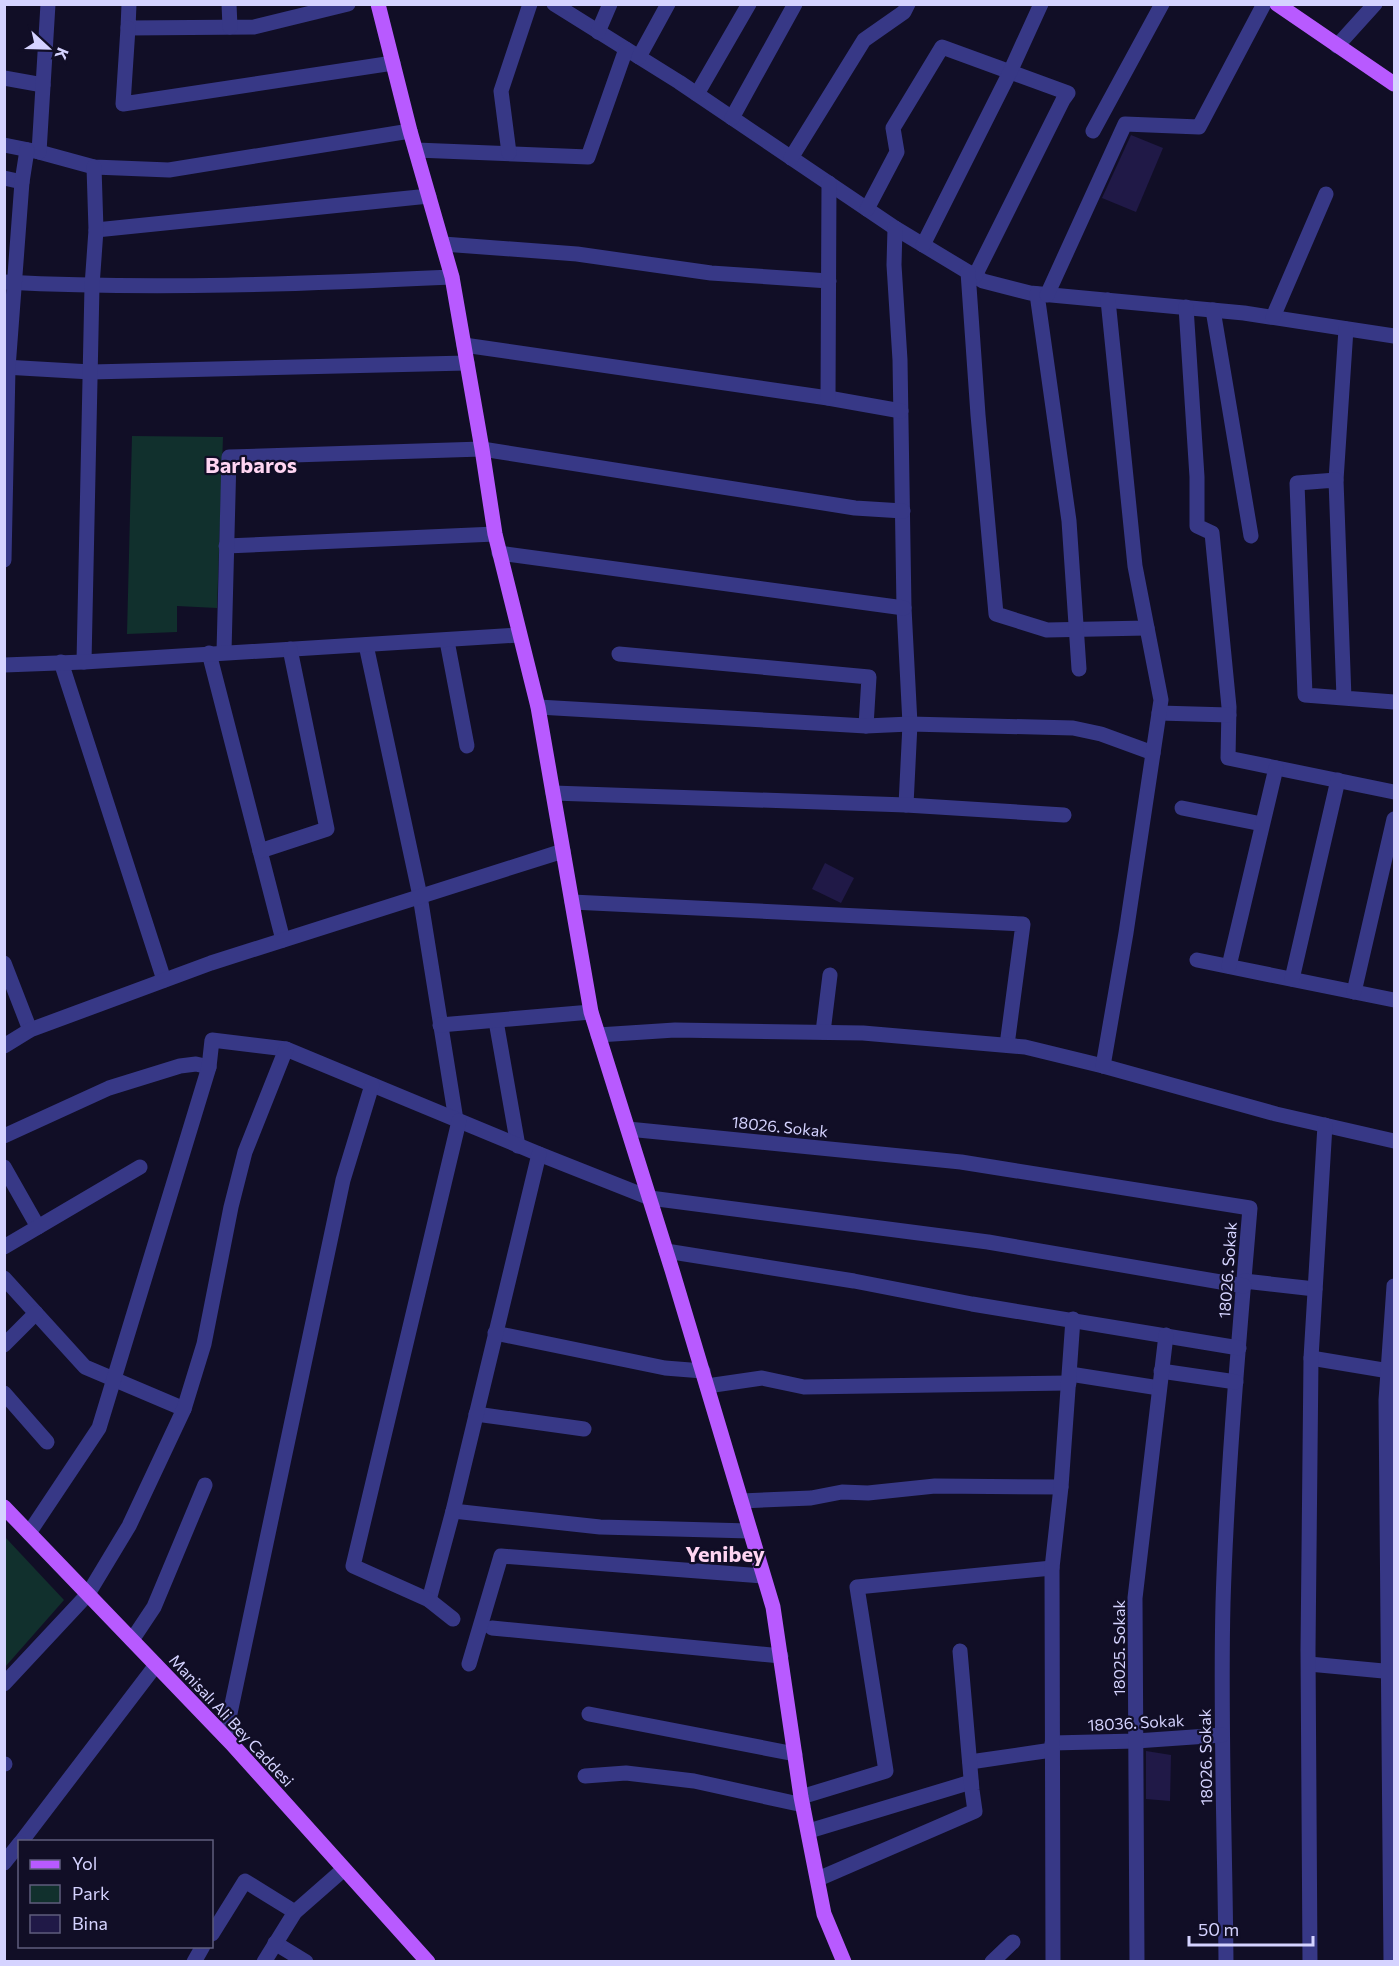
<svg xmlns="http://www.w3.org/2000/svg" width="1399" height="1966" font-family="Commissioner,sans-serif">
  <rect width="100%" height="100%" fill="#110e26"/>
  <g fill="#11302d">
    <polygon points="132,436 223,437 217,608 177,606 177,632 127,634"/>
    <polygon points="5,1537 64,1600 5,1667"/>
  </g>
  <g fill="#201947">
    <polygon points="1131,135 1163,148 1136,212 1102,198"/>
    <polygon points="825,863 854,878 841,903 812,889"/>
    <polygon points="1146,1751 1171,1755 1170,1801 1146,1799"/>
  </g>
  <g fill="none" stroke-linecap="round" stroke-linejoin="round">
    <g stroke="#373886" stroke-width="15">
      <polyline points="129,4 128,28 254,27 348,4"/>
      <polyline points="229,4 230,27"/>
      <polyline points="554,4 679,82 895,228 983,281 1030,293 1244,313 1394,336"/>
      <polyline points="128,28 123,104 393,63"/>
      <polyline points="598,32 610,4"/>
      <polyline points="1337,46 1375,4"/>
      <polyline points="639,57 668,4"/>
      <polyline points="4,78 43,85"/>
      <polyline points="697,94 749,4"/>
      <polyline points="732,118 795,4"/>
      <polyline points="1093,131 1162,4"/>
      <polyline points="4,145 39,152 94,167 169,170 410,131"/>
      <polyline points="416,150 588,157 626,49"/>
      <polyline points="39,152 48,4"/>
      <polyline points="509,153 501,91 530,4"/>
      <polyline points="791,158 864,40 904,12 908,4"/>
      <polyline points="4,178 22,182"/>
      <polyline points="867,209 897,152 893,128 942,47 1068,93 1063,100 975,276"/>
      <polyline points="895,228 894,265 900,360 904,608 910,724 906,805"/>
      <polyline points="96,230 429,196"/>
      <polyline points="443,244 577,254 711,273 829,281"/>
      <polyline points="923,245 1010,72 1041,4"/>
      <polyline points="968,272 978,415 996,614 1047,630 1147,628"/>
      <path d="M4,282C154,290 303,284 452,277"/>
      <polyline points="1037,294 1069,521 1079,669"/>
      <polyline points="1047,295 1125,124 1199,127 1264,4"/>
      <polyline points="1186,307 1197,477 1197,526 1212,533 1229,707 1228,758 1394,792"/>
      <polyline points="1213,310 1251,536"/>
      <polyline points="1273,317 1326,194"/>
      <polyline points="464,345 828,398 901,411"/>
      <polyline points="4,367 91,372 467,363"/>
      <polyline points="828,398 829,183"/>
      <polyline points="1336,480 1346,329"/>
      <polyline points="226,546 495,534"/>
      <polyline points="499,553 904,608"/>
      <polyline points="4,560 8,368 22,182 27,150"/>
      <polyline points="447,641 467,746"/>
      <polyline points="366,645 420,896 456,1120"/>
      <polyline points="224,652 229,457 482,449 855,508 903,511"/>
      <polyline points="209,653 283,940"/>
      <polyline points="619,654 869,677 866,726"/>
      <polyline points="61,662 164,980"/>
      <polyline points="84,662 92,286 96,230 94,167"/>
      <polyline points="4,665 84,662 519,635"/>
      <polyline points="1344,698 1336,480 1297,483 1305,695 1394,702"/>
      <polyline points="538,707 866,726 910,724 1073,728 1101,734 1153,753"/>
      <polyline points="1159,713 1229,715"/>
      <polyline points="553,793 906,805 1064,815"/>
      <polyline points="1182,808 1262,824"/>
      <polyline points="260,851 327,829 290,649"/>
      <polyline points="572,902 1023,924 1007,1045"/>
      <polyline points="1197,960 1394,1000"/>
      <polyline points="4,963 30,1030"/>
      <polyline points="1229,966 1276,768"/>
      <polyline points="1292,979 1338,780"/>
      <polyline points="1354,992 1394,819"/>
      <polyline points="496,1021 518,1146"/>
      <polyline points="440,1025 591,1012"/>
      <polyline points="823,1032 830,975"/>
      <polyline points="598,1035 675,1030 863,1033 1025,1047 1103,1066 1276,1114 1394,1141"/>
      <polyline points="4,1046 30,1030 211,963 563,851"/>
      <polyline points="1103,1066 1126,933 1161,700 1135,566 1108,300"/>
      <path d="M628,1129L961,1162L1250,1208C1239,1339 1227,1471 1223,1603C1220,1722 1225,1842 1226,1962"/>
      <polyline points="4,1136 109,1088 180,1066 196,1064 209,1067"/>
      <polyline points="4,1167 38,1227"/>
      <polyline points="4,1247 140,1167"/>
      <polyline points="666,1251 854,1281 972,1304 1239,1348"/>
      <polyline points="4,1278 85,1367 184,1409"/>
      <polyline points="1244,1281 1315,1289"/>
      <polyline points="495,1333 665,1368 703,1371"/>
      <polyline points="4,1345 36,1313"/>
      <polyline points="1311,1358 1389,1371"/>
      <polyline points="1161,1371 1236,1382"/>
      <polyline points="1070,1374 1159,1388"/>
      <polyline points="707,1386 762,1378 804,1387 1069,1383"/>
      <polyline points="4,1393 47,1442"/>
      <polyline points="476,1414 584,1429"/>
      <polyline points="741,1501 811,1498 842,1492 868,1493 935,1486 1061,1487"/>
      <polyline points="453,1511 600,1527 750,1531"/>
      <polyline points="29,1533 99,1428 209,1067 212,1040 286,1049 539,1154 650,1198 988,1242 1244,1286"/>
      <polyline points="429,1600 453,1511 539,1154"/>
      <polyline points="453,1619 429,1600 353,1566 459,1121"/>
      <polyline points="492,1628 781,1656"/>
      <polyline points="132,1640 154,1607 205,1485"/>
      <polyline points="469,1664 501,1556 763,1576"/>
      <polyline points="1309,1664 1394,1672"/>
      <polyline points="4,1684 88,1594 129,1526 184,1409 204,1344 231,1207 245,1152 286,1049"/>
      <polyline points="589,1714 795,1754"/>
      <polyline points="225,1737 343,1180 372,1085"/>
      <polyline points="1052,1743 1136,1741 1222,1735"/>
      <polyline points="970,1762 1052,1750"/>
      <polyline points="4,1764 5,1764"/>
      <polyline points="585,1776 626,1773 694,1781 803,1805"/>
      <polyline points="801,1797 886,1771 857,1587 1052,1568"/>
      <polyline points="809,1831 971,1782"/>
      <polyline points="21,1842 156,1665"/>
      <polyline points="4,1863 20,1843"/>
      <polyline points="818,1879 975,1811 972,1790 960,1651"/>
      <polyline points="212,1934 245,1881 295,1912"/>
      <polyline points="275,1943 306,1962"/>
      <polyline points="194,1962 203,1946"/>
      <polyline points="264,1962 295,1912 344,1869"/>
      <polyline points="992,1962 1013,1942"/>
      <polyline points="1053,1962 1052,1568 1061,1487 1073,1319"/>
      <polyline points="1137,1962 1135,1598 1166,1335"/>
      <polyline points="1310,1962 1308,1650 1311,1358 1325,1125"/>
      <polyline points="1391,1962 1386,1400 1394,1286"/>
    </g>
    <g stroke="#b85aff" stroke-width="15">
      <polyline points="378,4 410,131 452,277 482,449 495,534 538,707 591,1012 672,1270 773,1607 801,1797 824,1914 844,1962"/>
      <polyline points="1277,4 1394,84"/>
      <polyline points="4,1507 231,1743 428,1962"/>
    </g>
  </g>
  <g text-anchor="middle" dominant-baseline="central" stroke-width="4.5" stroke-linejoin="round" paint-order="stroke">
    <g font-size="16" fill="#d5d3ff" stroke="#110e26">
      <text transform="translate(780 1126) rotate(6)">18026. Sokak</text>
      <text transform="translate(1227 1270) rotate(-86)">18026. Sokak</text>
      <text transform="translate(1118 1648) rotate(-90)">18025. Sokak</text>
      <text transform="translate(232 1720) rotate(47)">Manisalı Ali Bey Caddesi</text>
      <text transform="translate(1136 1722) rotate(-3)">18036. Sokak</text>
      <text transform="translate(1205 1757) rotate(-91)">18026. Sokak</text>
    </g>
    <g font-size="22" font-weight="bold" fill="#ffd5f2" stroke="#110e26">
      <text x="251" y="464">Barbaros</text>
      <text x="725" y="1553">Yenibey</text>
    </g>
  </g>
  <rect width="1399" height="1966" fill="none" stroke="#d5d3ff" stroke-width="12"/>
  <rect x="18" y="1840" width="195" height="108" fill="#110e26" stroke="#5f5d7d" stroke-width="1.5"/>
  <rect x="30" y="1860" width="30" height="9" fill="#b85aff" stroke="#5f5d7d" stroke-width="1.5"/>
  <text x="72" y="1870" font-size="18" fill="#d5d3ff">Yol</text>
  <rect x="30" y="1885" width="30" height="18" fill="#11302d" stroke="#5f5d7d" stroke-width="1.5"/>
  <text x="72" y="1900" font-size="18" fill="#d5d3ff">Park</text>
  <rect x="30" y="1915" width="30" height="18" fill="#201947" stroke="#5f5d7d" stroke-width="1.5"/>
  <text x="72" y="1930" font-size="18" fill="#d5d3ff">Bina</text>
  <g transform="translate(48 48) rotate(112)" stroke="#110e26" stroke-width="4.5" paint-order="stroke">
  <path d="M0-4.5L10 22L0 15L-10 22Z" fill="#d5d3ff"/>
  <text y="-9" font-size="16" font-weight="bold" text-anchor="middle" fill="#d5d3ff">K</text>
  </g>
  <path d="M1189 1936v9h124v-9" fill="none" stroke="#d5d3ff" stroke-width="3"/>
  <text x="1198" y="1936" font-size="18" fill="#d5d3ff" stroke="#110e26" stroke-width="4.5" paint-order="stroke">50 m</text>
</svg>
